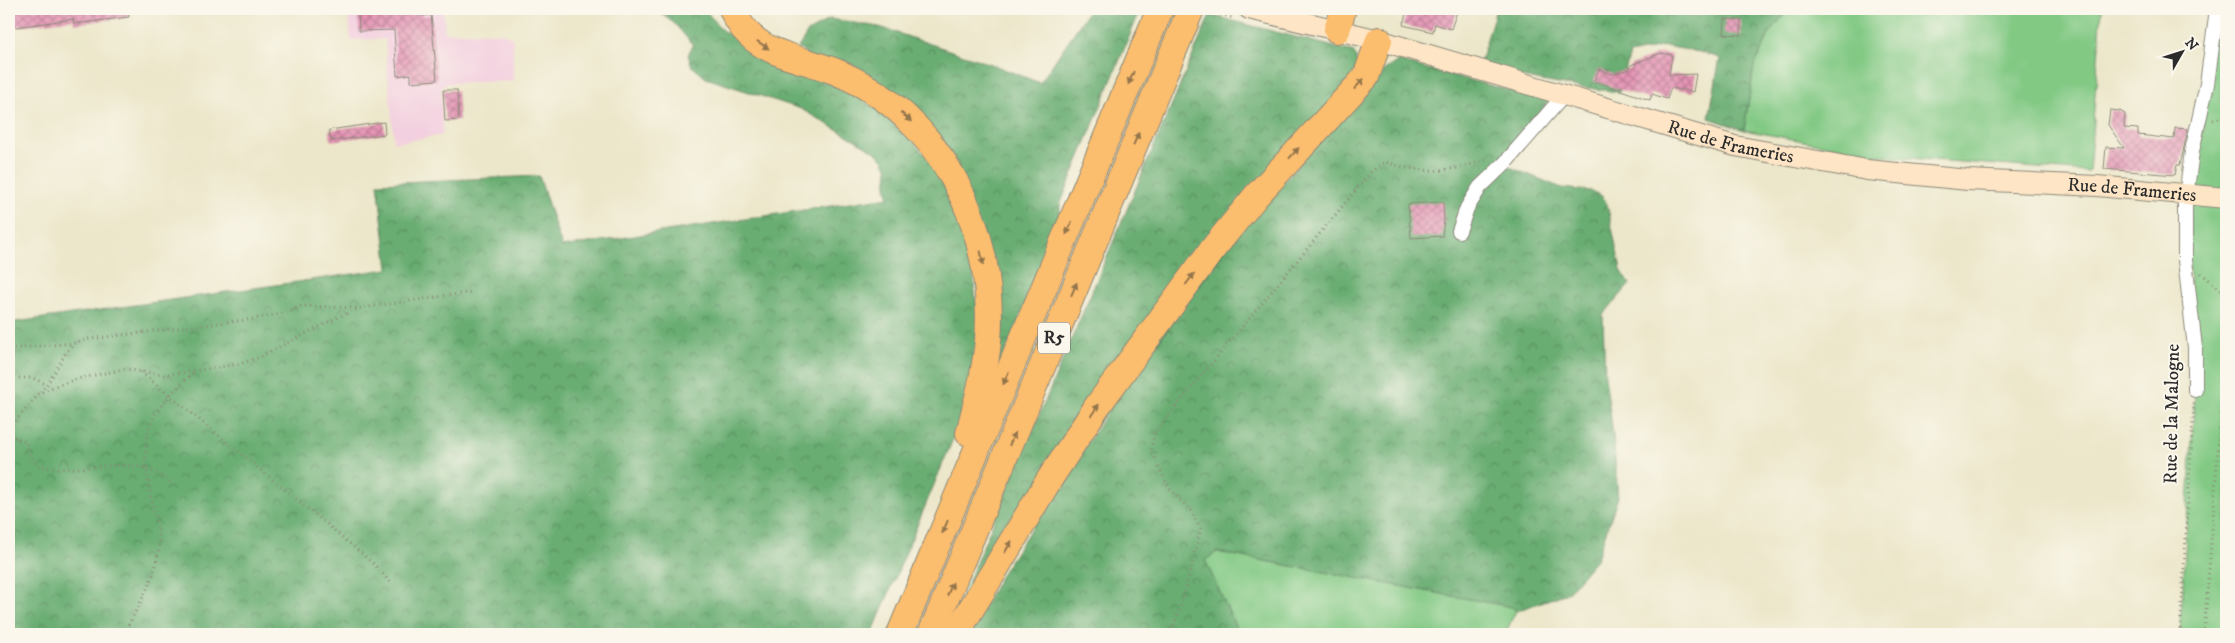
<svg xmlns="http://www.w3.org/2000/svg" width="2235" height="643" font-family="'IM FELL DW Pica',serif">
  <defs>
    <pattern id="forest-crowns" width="20" height="18" patternUnits="userSpaceOnUse" patternTransform="scale(1.25)"><rect width="20" height="18" fill="#69ad72"/><path d="M2 6a3 3 0 1 1 6 0M12 15a3 3 0 1 1 6 0" fill="none" stroke="#578d5e"/></pattern>
    <pattern id="building-cross-hatch" width="8" height="8" patternUnits="userSpaceOnUse" patternTransform="scale(1.25)"><rect width="8" height="8" fill="#e494b4"/><path d="M0 0l8 8M0 8l8-8" fill="none" stroke="#b97993"/></pattern>
  </defs>
  <rect width="100%" height="100%" fill="#fbf7ec"/>
  <filter id="ink" filterUnits="userSpaceOnUse"><feTurbulence type="fractalNoise" baseFrequency=".02" numOctaves="2"/><feDisplacementMap in="SourceGraphic" scale="10" xChannelSelector="R" yChannelSelector="G"/><feConvolveMatrix kernelMatrix="1 2 1 2 8 2 1 2 1" color-interpolation-filters="sRGB"/></filter>
  <filter id="wash" filterUnits="userSpaceOnUse"><feTurbulence type="fractalNoise" baseFrequency=".0096" numOctaves="4" result="noise"/><feDisplacementMap in="SourceGraphic" scale="20" xChannelSelector="R" yChannelSelector="G"/><feGaussianBlur stdDeviation="1.12" result="paint"/><feColorMatrix in="noise" values="0 0 0 0 0 0 0 0 0 0 0 0 0 0 0 0 0 1.4 0 .05"/><feComposite in="paint" operator="in"/></filter>
  <g filter="url(#wash)">
    <rect width="100%" height="100%" fill="#ece7ca"/>
    <polygon fill="#f3cfdf" points="348,9 443,9 445,32 500,33 507,35 513,39 513,81 447,83 441,88 443,135 394,143 385,39 351,40"/>
    <g fill="#82c984" stroke="#567a58">
      <polygon points="1789,9 2102,9 2089,172 1883,156 1744,130 1754,67 1770,32"/>
      <polygon points="2217,9 2226,9 2226,634 2180,634 2195,390 2189,261 2191,193"/>
      <polygon points="1217,552 1512,607 1516,611 1505,634 1239,634 1205,560"/>
    </g>
    <g fill="url(#forest-crowns)" stroke="#4a6c4e">
      <polygon points="654,9 704,9 723,31 775,63 847,90 878,110 912,140 932,163 962,220 973,269 978,322 970,382 953,439 872,634 9,634 9,323 388,269 378,183 539,176 562,247 889,197 886,189 888,170 884,160 873,150 801,109 706,78 692,66 688,55 693,45 674,23"/>
      <polygon points="1090,9 1117,9 1139,13 1060,205 1060,219 1002,361 992,360 957,170 798,48 808,32 830,19 879,27 991,64 1040,83"/>
      <polygon points="1496,9 1789,9 1770,32 1754,67 1744,130 1709,118 1720,58 1700,52 1665,46 1630,54 1619,92 1564,85 1478,69"/>
      <polygon points="1210,15 1354,52 1358,65 1351,78 949,626"/>
      <polygon points="1398,61 1549,101 1536,127 1502,164 1562,188 1591,191 1602,196 1607,204 1621,270 1630,284 1603,315 1605,376 1613,434 1618,497 1597,558 1567,593 1516,611 1512,607 1217,552 1205,560 1239,634 969,634 1002,573 1111,407 1230,244 1355,99 1383,71"/>
    </g>
    <g id="blocks">
      <g fill="url(#building-cross-hatch)">
        <polygon points="9,9 128,9 129,17 74,24 73,19 9,28"/>
        <polygon points="358,9 422,9 422,16 431,15 437,80 411,82 411,74 397,76 394,30 359,31"/>
        <polygon points="1407,9 1458,9 1451,29 1435,24 1433,32 1403,25"/>
        <polygon points="1725,19 1741,20 1741,35 1724,34"/>
        <polygon points="1661,53 1672,55 1669,75 1696,74 1693,92 1671,88 1667,99 1652,94 1650,100 1594,81 1599,69 1612,74 1630,69 1631,65"/>
        <polygon points="443,90 457,90 459,120 445,121"/>
        <polygon points="2110,110 2120,111 2125,114 2124,128 2138,129 2138,135 2174,139 2175,128 2188,129 2180,165 2177,165 2175,175 2104,169 2106,147 2124,148 2108,125"/>
        <polygon points="384,122 385,134 331,141 329,130"/>
        <polygon points="1443,202 1444,220 1442,236 1411,238 1408,204"/>
      </g>
    </g>
  </g>
  <g filter="url(#ink)">
    <use href="#blocks" fill-opacity="0" stroke="#8c897a" stroke-width="1"/>
    <g fill="none" stroke-linecap="round" stroke-linejoin="round">
      <g stroke="#8c897a" stroke-width="16">
        <g id="minor">
          <polyline points="1459,231 1467,208 1480,187 1505,163 1565,94"/>
          <polyline points="2195,390 2195,348 2185,260 2185,205 2192,151 2207,84 2217,9"/>
        </g>
      </g>
      <g stroke="#8c897a" stroke-width="22">
        <g id="secondary">
          <path id="s1" d="M1249,9L1379,40L1735,146L1867,170L1968,180L2097,186L2226,198"/>
        </g>
      </g>
      <g stroke="#8c897a" stroke-width="28">
        <g id="motorway">
          <path d="M732,9C751,55 794,55 834,71C941,114 997,229 988,341C985,372 977,402 969,433"/>
          <polyline points="1337,30 1343,9"/>
          <polyline points="900,634 1160,9"/>
          <polyline points="931,634 1191,9"/>
          <polyline points="956,634 1049,480 1098,405 1211,251 1256,196 1366,77 1379,40"/>
        </g>
      </g>
      <g stroke="#8c897a" stroke-width="3" stroke-dasharray="1 4" stroke-linecap="butt">
        <polyline points="1211,12 1234,18"/>
        <polyline points="2213,120 2226,116"/>
        <polyline points="2201,273 2226,294"/>
        <polyline points="9,349 74,343 89,339 253,319 284,313 302,306 359,308"/>
        <polyline points="141,372 328,525 375,565 392,584"/>
        <polyline points="9,378 33,378 47,385"/>
        <path d="M40,392C54,378 60,359 73,344"/>
        <polyline points="9,429 38,394 55,386 77,379 124,369 165,375 239,364 260,357 338,317 361,308 472,292"/>
        <path d="M9,437H15L26,442C28,448 30,459 35,463C57,477 116,459 145,468C155,471 164,478 172,483"/>
        <path d="M124,634C138,605 158,576 159,543C159,528 154,512 151,497C138,432 146,415 195,371"/>
        <path d="M1169,634C1186,601 1190,565 1201,530L1191,511L1169,488L1158,466L1151,448L1154,433L1371,172L1385,162C1422,174 1451,173 1487,159"/>
        <polyline points="2180,634 2194,403"/>
        <polyline points="2204,634 2226,346"/>
      </g>
      <use href="#minor" stroke="#fff" stroke-width="14"/>
      <use href="#secondary" stroke="#fde5c5" stroke-width="20"/>
      <use href="#motorway" stroke="#fbbd6e" stroke-width="26"/>
    </g>
    <defs><path id="oneway-solid" d="M-6-.8H1V-3.2L6.5 0L1 3.2V.8H-6Z" transform="scale(1.25)"/></defs>
    <g fill="#93744c">
      <use href="#oneway-solid" transform="translate(763 45) rotate(34)"/>
      <use href="#oneway-solid" transform="translate(1131 78) rotate(113)"/>
      <use href="#oneway-solid" transform="translate(1359 84) rotate(-47)"/>
      <use href="#oneway-solid" transform="translate(906 117) rotate(41)"/>
      <use href="#oneway-solid" transform="translate(1136 139) rotate(-67)"/>
      <use href="#oneway-solid" transform="translate(1294 153) rotate(-48)"/>
      <use href="#oneway-solid" transform="translate(1069 228) rotate(113)"/>
      <use href="#oneway-solid" transform="translate(982 258) rotate(79)"/>
      <use href="#oneway-solid" transform="translate(1190 279) rotate(-53)"/>
      <use href="#oneway-solid" transform="translate(1074 289) rotate(-67)"/>
      <use href="#oneway-solid" transform="translate(1006 378) rotate(113)"/>
      <use href="#oneway-solid" transform="translate(1095 410) rotate(-56)"/>
      <use href="#oneway-solid" transform="translate(1012 439) rotate(-67)"/>
      <use href="#oneway-solid" transform="translate(945 527) rotate(113)"/>
      <use href="#oneway-solid" transform="translate(1008 547) rotate(-59)"/>
      <use href="#oneway-solid" transform="translate(950 589) rotate(-67)"/>
    </g>
  </g>
  <g text-anchor="middle" dominant-baseline="central" stroke-width="4" stroke-linejoin="round" paint-order="stroke">
    <rect fill="#fbf7ec" stroke="#696865" stroke-width="1" x="1038" y="322.5" width="32" height="31" rx="4"/>
    <g font-size="18" font-weight="bold" fill="#2b2b2b">
      <text x="1054" y="338">R5</text>
    </g>
    <g font-size="19" fill="#2b2b2b" stroke="#fbf7ec">
      <text stroke="none"><textPath href="#s1" startOffset="500">Rue de Frameries</textPath></text>
      <text stroke="none"><textPath href="#s1" startOffset="905">Rue de Frameries</textPath></text>
      <text transform="translate(2172 414) rotate(-89)">Rue de la Malogne</text>
    </g>
  </g>
  <rect width="2235" height="643" fill="none" stroke="#fbf7ec" stroke-width="30"/>
  <g transform="translate(2182 52) rotate(51)" stroke="#fbf7ec" stroke-width="4" paint-order="stroke">
  <path d="M0-4L9 19L0 12L-9 19Z" fill="#2b2b2b"/>
  <text y="-8" font-size="14" font-weight="bold" text-anchor="middle" fill="#2b2b2b">N</text>
  </g>
</svg>
